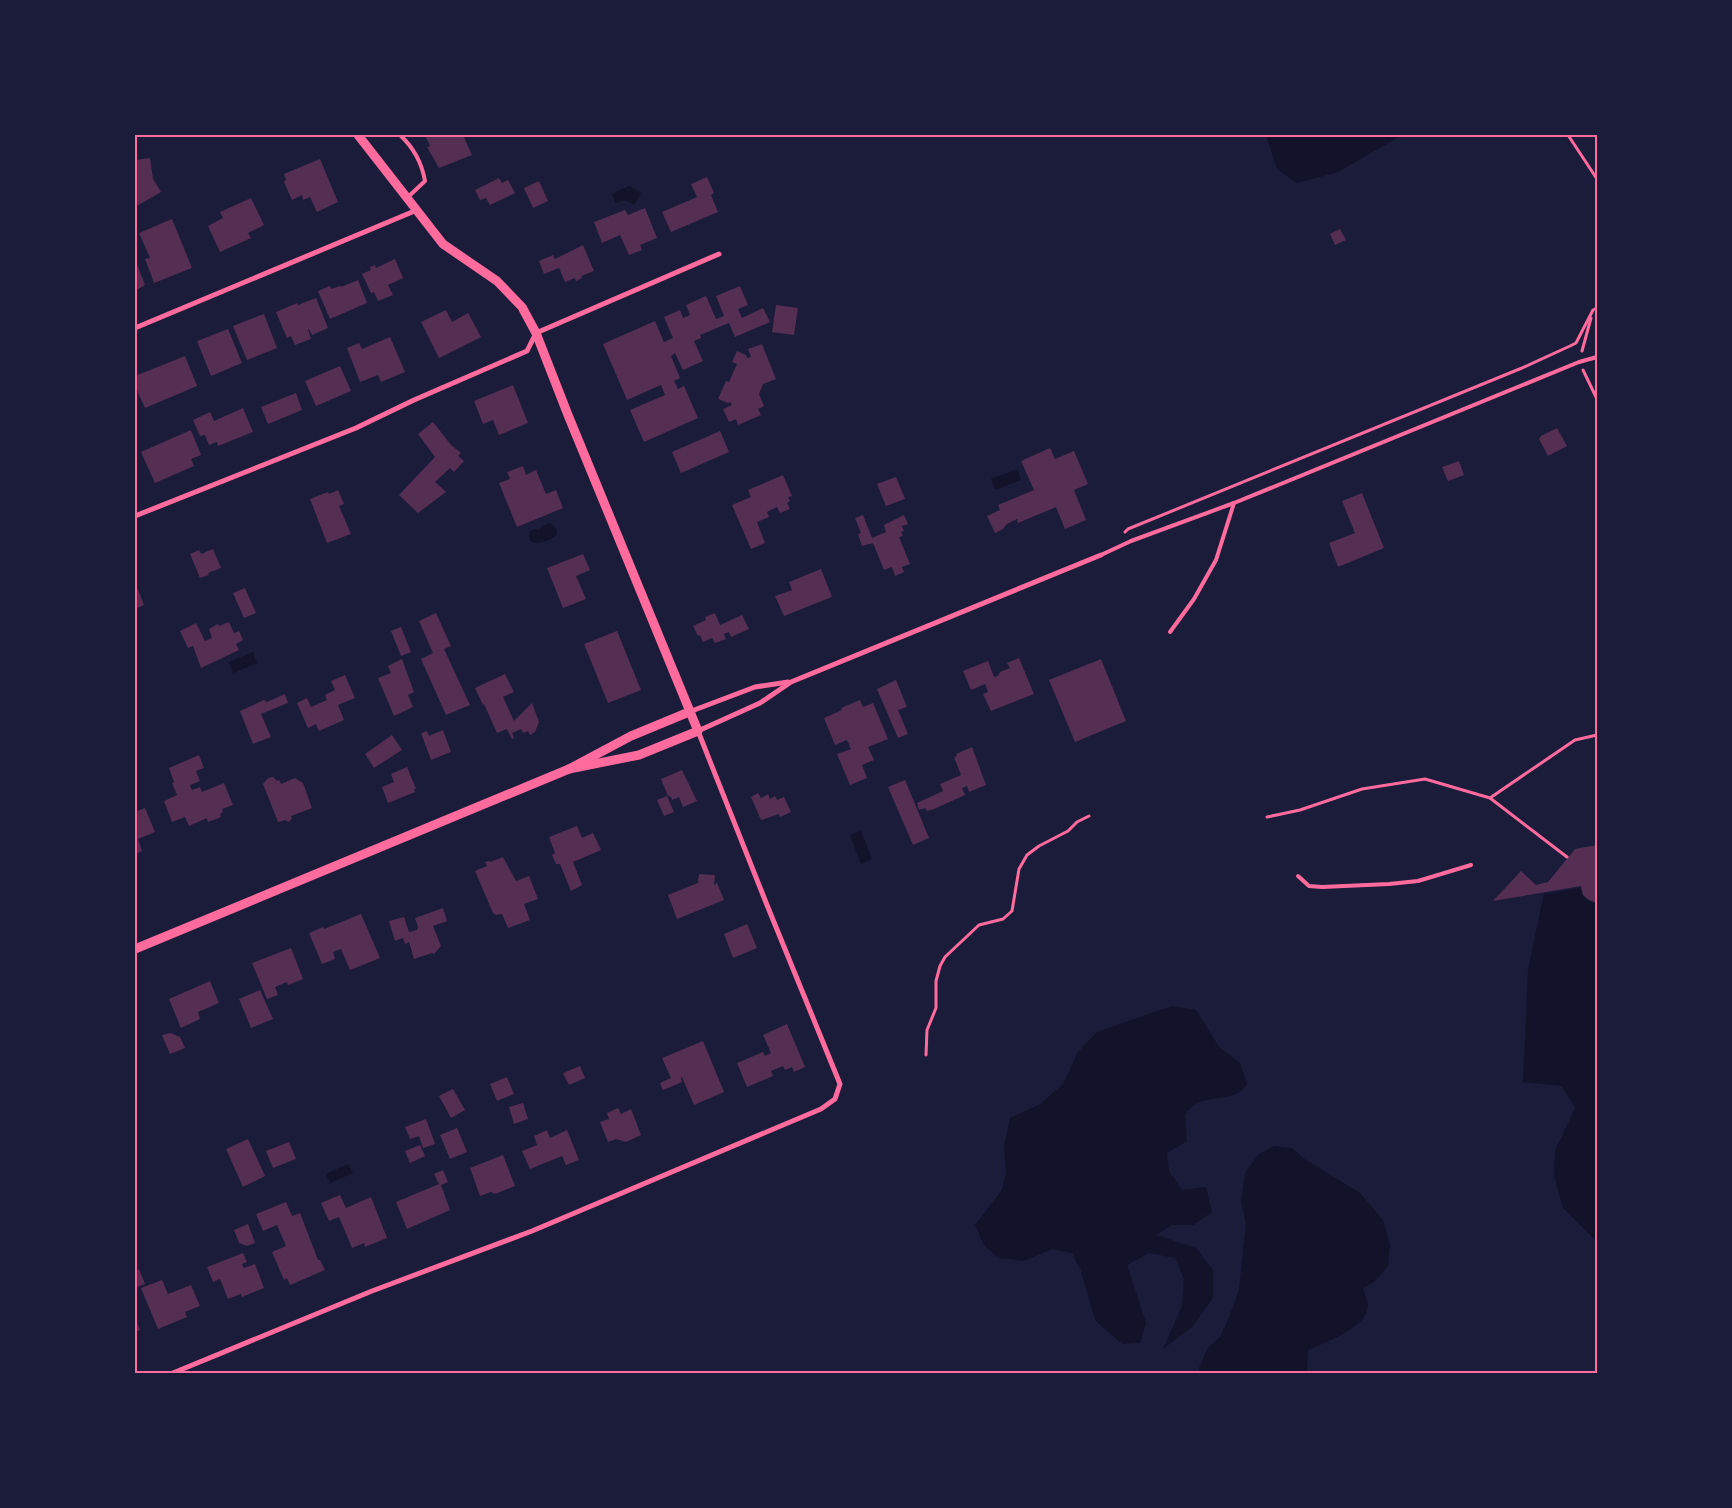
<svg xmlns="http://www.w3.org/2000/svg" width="1732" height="1508" font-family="Rubik,sans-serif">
  <rect width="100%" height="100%" fill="#1b1b3a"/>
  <g fill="#12122b">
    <polygon points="1266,135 1402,135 1338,172 1297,183 1277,169"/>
    <path d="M629,186L641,193L634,205C626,200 626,199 616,203L612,194Z"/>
    <polygon points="1017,469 1021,480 995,490 991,479"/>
    <path d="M550,523L556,528L557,534C552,540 538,546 530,541L529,535L530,531L535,529L539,530L542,526Z"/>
    <polygon points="253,652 257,663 233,673 229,662"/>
    <polygon points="861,831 872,859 861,864 850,835"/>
    <path d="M1580,888C1583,898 1587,901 1597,904V1242L1563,1208L1554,1175L1555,1151L1575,1108L1562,1086L1523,1082L1528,969L1544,894Z"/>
    <path d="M1172,1006L1196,1010L1219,1047L1240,1063L1247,1084C1235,1104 1210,1093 1193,1106C1190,1108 1187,1112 1185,1115L1187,1141L1167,1153L1169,1171L1182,1190L1206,1187L1212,1212L1193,1225H1171L1157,1235L1196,1248L1213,1270V1298L1192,1327L1163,1349L1182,1306L1184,1279L1175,1258L1149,1253L1127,1265L1146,1323L1140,1343L1122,1344L1095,1320L1081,1271L1072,1253L1052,1249L1024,1261L998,1258L984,1245L975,1225L1002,1190L1006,1173L1004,1147L1010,1118L1039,1105L1063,1084L1078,1052L1097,1032Z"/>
    <path d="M1275,1146L1292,1148L1303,1158L1360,1193L1383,1220L1390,1245L1388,1266L1374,1282L1363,1288C1364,1294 1369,1302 1368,1307C1365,1329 1325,1342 1308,1350L1307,1373H1199V1368L1208,1348L1220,1337L1229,1318L1239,1289L1246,1224L1241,1201L1245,1173L1259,1154Z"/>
    <polygon points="348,1164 353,1173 330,1183 326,1174"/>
  </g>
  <g fill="#542f53">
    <polygon points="425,135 463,135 472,155 439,168 427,147 430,146"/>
    <polygon points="150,158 153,179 161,192 135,207 135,160"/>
    <polygon points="320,159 338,202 317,212 310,197 303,200 302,195 292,200 284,182 286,180 284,174"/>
    <polygon points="707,177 714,193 711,195 718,212 671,232 662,212 697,197 691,184"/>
    <polygon points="499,178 502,183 508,180 515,193 490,205 486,198 480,200 475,190"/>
    <polygon points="539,181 548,201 533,208 524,188"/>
    <polygon points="251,198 264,225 248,233 251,238 220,252 208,226 223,218 220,212"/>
    <polygon points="645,208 657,238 640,245 642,250 629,255 620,235 602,243 594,222 625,210 628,215"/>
    <polygon points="172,219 192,268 154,283 145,259 150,258 139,233"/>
    <polygon points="1340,229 1346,240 1335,245 1330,234"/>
    <polygon points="583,245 594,271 581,276 582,278 576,281 575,278 565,282 559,268 544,274 539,261 553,255 555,259"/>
    <polygon points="135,259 145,285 135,291"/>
    <polygon points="395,259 403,278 388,285 393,295 378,301 374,292 371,293 362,274 371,270 370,267 375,265 376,268"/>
    <polygon points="358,280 367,303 330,319 318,291 330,286 331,289 340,286 341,287"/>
    <polygon points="740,286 748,305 738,309 742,318 763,308 770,322 735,337 729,323 700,335 701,338 694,341 703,361 683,370 675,353 671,356 680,378 674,381 678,389 684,386 698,418 644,442 630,410 665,395 661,385 627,400 603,344 655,321 664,342 673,338 664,317 680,310 683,318 690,315 686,305 706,296 716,319 724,316 716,296"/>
    <polygon points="316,298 328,328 312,335 309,329 308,329 311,339 295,345 291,336 287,338 276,312 297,303 298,305"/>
    <polygon points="776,305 798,308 794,335 772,332"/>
    <polygon points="446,310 452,322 468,313 481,337 439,358 421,322"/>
    <polygon points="264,314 277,348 247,360 233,326"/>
    <polygon points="228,329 242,363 211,376 197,341"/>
    <polygon points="390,337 405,372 381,382 378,375 360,382 347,348 359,343 362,349"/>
    <polygon points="762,344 776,379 763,384 759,394 764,406 758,409 761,415 738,425 736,419 729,422 723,409 732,405 730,402 728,403 718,399 726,381 729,382 737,364 732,362 737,351 746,355 747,358 751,357 748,349"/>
    <polygon points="185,356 197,386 145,408 137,390 135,390 135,376"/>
    <polygon points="340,366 351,391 316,406 305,381"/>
    <polygon points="513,385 528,423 499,435 493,420 483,424 474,401"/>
    <polygon points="296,393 302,410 268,424 261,407"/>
    <polygon points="243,408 253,432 218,446 217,442 209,445 205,435 200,436 193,420 210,412 214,421"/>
    <polygon points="433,422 451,445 461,453 458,456 464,461 454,472 450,468 435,482 446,492 418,513 399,495 435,457 418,434"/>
    <polygon points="1557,428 1567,446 1548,456 1539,439 1541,436"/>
    <polygon points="191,430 201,455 191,459 194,466 155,483 141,452"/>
    <polygon points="720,431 729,452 681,473 672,452"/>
    <polygon points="1050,448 1055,459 1074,451 1088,484 1074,490 1086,520 1065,529 1056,507 1018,523 1017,519 1007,524 1003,529 995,533 987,516 1000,510 998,505 1034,490 1021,461"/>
    <polygon points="1459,461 1464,475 1448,481 1442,467"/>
    <polygon points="523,466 526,475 536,470 546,494 556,490 563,508 517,527 499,483 510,479 507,472"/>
    <polygon points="783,475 792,496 788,497 790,501 787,503 790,509 780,513 777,507 767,512 769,517 757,522 765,543 751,549 732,505 751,497 748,490"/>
    <polygon points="896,477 905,499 886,506 877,484"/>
    <polygon points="338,490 344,504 339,506 351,534 327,543 310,499 328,492 329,494"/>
    <polygon points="1362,493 1384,548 1338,567 1329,543 1355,533 1342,501"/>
    <polygon points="863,515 872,538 886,532 884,525 904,515 908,524 902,526 904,531 901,532 903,536 899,537 910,564 902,567 904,572 895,576 892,567 884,570 873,543 862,546 858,534 861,533 855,518"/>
    <polygon points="213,549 221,568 208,573 209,575 200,578 190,554 199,550 201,554"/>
    <polygon points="583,554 590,570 576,576 586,599 563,608 547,568"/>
    <polygon points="821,569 832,597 784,616 775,596 792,590 789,582"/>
    <polygon points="135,582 144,605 135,609"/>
    <polygon points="245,588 256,613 244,618 233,593"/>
    <polygon points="436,613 451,646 444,649 470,705 446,715 421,659 433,653 419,621"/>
    <polygon points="715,613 720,625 742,615 749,629 731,637 729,632 724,634 726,639 715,643 712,638 703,642 700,635 698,636 693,626 706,620 705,617"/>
    <polygon points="229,622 234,633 239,631 243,640 236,644 239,650 201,668 193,646 188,648 180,631 196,623 205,641 212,638 209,629 218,624 219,626"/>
    <polygon points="401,627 411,652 401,656 391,631"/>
    <polygon points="617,631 641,690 608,703 584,644"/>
    <polygon points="1019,658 1034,694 991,711 983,694 988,692 985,684 971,690 963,671 988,661 994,677 998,676 1000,672 1010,668 1007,663"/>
    <polygon points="402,659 414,692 408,695 413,707 394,716 378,678 391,673 388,666"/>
    <polygon points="1101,659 1126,721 1075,742 1049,680"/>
    <polygon points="505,674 514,692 503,697 514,721 532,703 539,722 535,732 530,735 528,731 523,733 521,729 512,733 514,738 512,739 507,729 497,733 484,704 483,705 475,688"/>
    <polygon points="345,675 355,698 338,705 344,720 319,731 316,724 308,728 297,703 307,698 311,707 327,700 325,695 335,690 331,681"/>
    <polygon points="896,680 907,707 898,710 908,734 898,738 877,689"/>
    <polygon points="285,694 288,703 261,714 271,737 253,744 240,711 264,700 267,702"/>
    <polygon points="860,700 863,707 873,703 888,739 868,747 874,760 862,765 867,778 850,785 837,754 851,749 847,740 835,745 824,718 842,710 841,708"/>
    <polygon points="443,730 451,752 431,760 421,733 427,731 429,736"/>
    <polygon points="392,735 402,750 374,768 365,754"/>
    <polygon points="972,747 986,785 969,792 967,786 962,788 965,795 934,809 927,811 925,808 919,810 917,803 943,791 940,784 961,775 954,757 957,756 956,754"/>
    <polygon points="199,755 204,768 196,771 200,781 190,785 192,790 200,787 202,792 224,783 233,805 222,809 223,812 220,814 221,817 208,822 207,818 189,826 185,817 172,822 164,801 177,795 172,783 174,782 169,768"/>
    <polygon points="407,767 416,789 414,789 415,792 388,803 382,787 394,782 391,774"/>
    <polygon points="682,770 697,801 683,807 679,797 672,800 671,797 668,796 661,779"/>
    <polygon points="273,777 277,781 279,780 281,784 295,778 303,783 312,808 291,816 292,818 289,822 285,820 278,822 263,784 268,778"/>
    <polygon points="905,780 929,838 913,845 888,787"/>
    <polygon points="758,793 761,798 768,794 770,799 775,796 777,800 784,797 791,812 780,817 779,814 761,820 751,797"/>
    <polygon points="667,796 674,812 664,816 657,800"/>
    <polygon points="145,808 155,832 138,839 142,851 135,854 135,812"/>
    <polygon points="577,826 582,838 593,833 601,850 573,862 582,885 571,891 560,864 556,864 552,855 555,853 549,837"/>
    <polygon points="1597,845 1597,903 1589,900 1583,895 1581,886 1493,901 1521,871 1536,885 1548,882 1575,849"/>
    <polygon points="503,857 516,881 529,876 538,899 524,904 530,920 508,928 502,914 496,915 493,913 475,871 487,866 485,862 489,861 490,862"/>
    <polygon points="699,874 715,875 714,885 717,883 724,900 677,919 668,895 698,883"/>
    <polygon points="443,908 447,921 433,926 441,946 434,954 432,953 414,959 409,942 405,944 403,938 395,941 389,921 404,917 409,932 417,930 418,927 415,918"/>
    <polygon points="361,914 380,958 350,970 341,949 333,952 335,959 322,964 309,933 323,927 324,929"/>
    <polygon points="747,924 757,948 733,958 724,934"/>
    <polygon points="291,948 303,979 288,985 287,982 275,987 278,995 267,999 252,963"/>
    <polygon points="210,981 219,1003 198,1012 200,1019 181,1028 169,999"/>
    <polygon points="260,990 273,1019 251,1028 239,999"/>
    <polygon points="787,1024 805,1067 794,1072 792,1067 785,1070 783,1066 771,1071 773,1076 747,1087 737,1063 763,1052 765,1056 771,1053 763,1035"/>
    <polygon points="170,1033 180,1037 185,1048 170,1054 162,1035"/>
    <polygon points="703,1041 724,1092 694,1105 682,1077 681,1078 682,1082 663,1090 660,1083 671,1078 662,1058"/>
    <polygon points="580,1066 585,1078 569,1085 563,1073"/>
    <polygon points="507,1077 514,1094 497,1101 490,1084"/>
    <polygon points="453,1089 465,1110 451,1118 439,1096"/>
    <polygon points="523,1103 528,1119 514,1124 509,1107"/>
    <polygon points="618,1108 621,1114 631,1109 641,1135 626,1142 616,1139 608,1142 600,1122 609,1119 607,1113"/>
    <polygon points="426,1119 435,1144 423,1148 419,1136 410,1139 405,1127"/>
    <polygon points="457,1128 467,1152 450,1159 440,1135"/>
    <polygon points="547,1130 550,1138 567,1130 579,1160 566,1165 562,1156 530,1169 522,1151 537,1145 534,1136"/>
    <polygon points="248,1139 265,1176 243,1187 226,1149"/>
    <polygon points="289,1142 296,1159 273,1168 266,1151"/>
    <polygon points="420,1145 425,1156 410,1163 405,1151"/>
    <polygon points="503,1155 515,1186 495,1194 491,1192 480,1196 470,1168"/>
    <polygon points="443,1170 448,1182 441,1185 450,1210 407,1229 396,1202 439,1184 434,1174"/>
    <polygon points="340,1195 346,1208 371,1197 387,1238 365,1247 364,1243 352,1248 339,1217 329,1221 321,1203"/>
    <polygon points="286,1202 292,1216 300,1213 318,1260 320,1260 325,1270 290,1285 287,1278 284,1280 272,1252 286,1246 277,1225 263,1231 256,1214"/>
    <polygon points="248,1224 255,1243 247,1246 239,1243 234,1230"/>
    <polygon points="243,1253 247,1262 242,1264 243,1267 244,1268 255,1264 264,1288 242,1297 241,1294 228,1299 220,1279 213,1282 207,1267"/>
    <polygon points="139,1269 145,1284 135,1288 135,1271"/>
    <polygon points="162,1280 168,1294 191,1285 200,1306 185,1312 187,1317 158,1329 141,1288"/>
    <polygon points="135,1316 140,1330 135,1332"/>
  </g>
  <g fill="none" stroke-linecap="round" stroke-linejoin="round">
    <g stroke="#ff6b9d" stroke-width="3">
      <polyline points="1568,135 1597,179"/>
      <polyline points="1582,351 1591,318"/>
      <polyline points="1583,370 1597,399"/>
      <polyline points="1125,532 1128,529 1522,368 1570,346 1576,343 1593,310 1597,308"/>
      <polyline points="1490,798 1575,740 1597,735"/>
      <polyline points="1267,817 1300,810 1362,789 1425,779 1490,798 1567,857"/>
      <polyline points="926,1055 927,1030 936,1008 936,981 940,966 945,957 979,925 1003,919 1012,911 1019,869 1027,855 1039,846 1068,831 1077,822 1089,816"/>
    </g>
    <g stroke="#ff6b9d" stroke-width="4">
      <path d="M400,135C413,147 422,164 425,181L408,197"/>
      <polyline points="1101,555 1131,541 1234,503 1579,362 1597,357"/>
      <polyline points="1170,632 1194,599 1216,560 1234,503"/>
      <polyline points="1298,876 1309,886 1322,887 1389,884 1418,881 1471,865"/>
    </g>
    <g stroke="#ff6b9d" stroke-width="5">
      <polyline points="135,328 417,210"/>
      <polyline points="135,516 356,428 414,400 527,351 536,333 719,254"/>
      <polyline points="689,712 755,687 788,682"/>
      <polyline points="173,1373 372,1291 532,1231 821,1109 835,1099 840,1084 767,905 698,731 760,703 791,682 1101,555"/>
    </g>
    <g stroke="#ff6b9d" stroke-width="9">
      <polyline points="358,135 443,244 497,281 522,307 536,333 568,415 698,731 639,755 569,769"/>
      <polyline points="135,949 569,769 631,736 689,712"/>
    </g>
  </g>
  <rect width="1732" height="1508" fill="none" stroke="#1b1b3a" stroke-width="272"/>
  <rect x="136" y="136" width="1460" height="1236" fill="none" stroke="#ff6b9d" stroke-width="2"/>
</svg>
